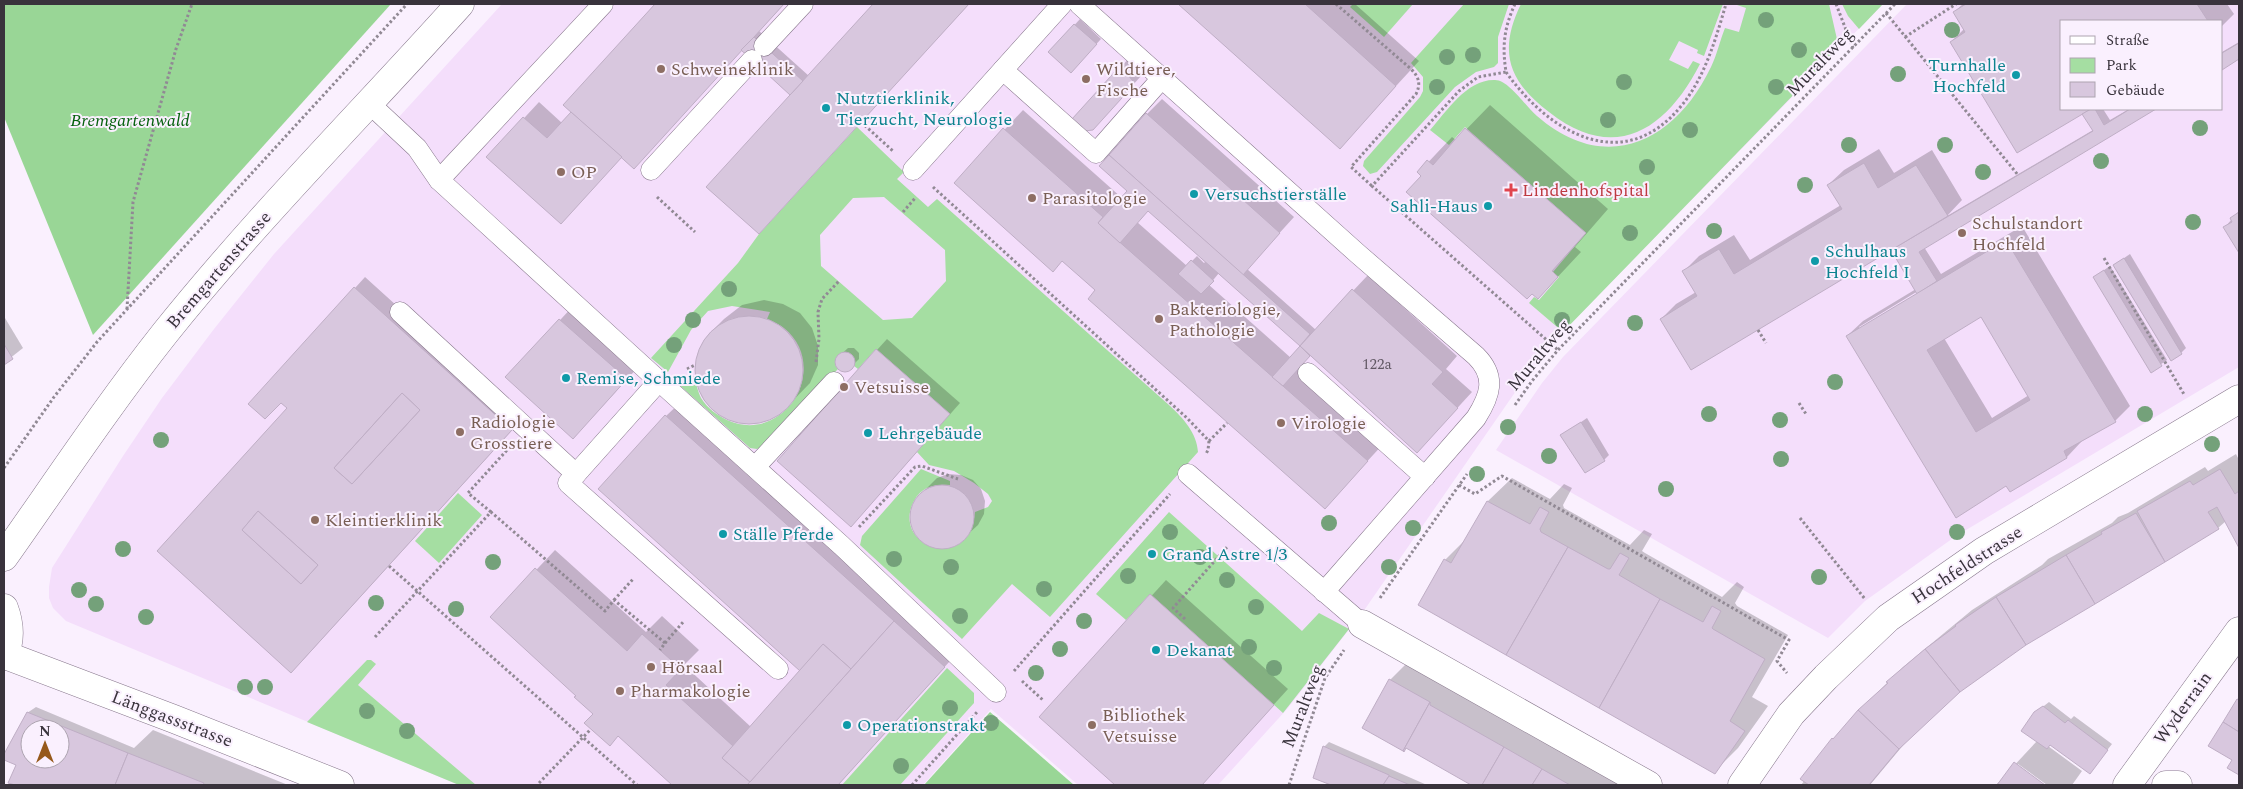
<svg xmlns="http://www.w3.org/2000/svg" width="2243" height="789" font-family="Spectral,serif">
  <rect width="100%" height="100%" fill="#faf0fe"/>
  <g fill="#f4defb" fill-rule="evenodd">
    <polygon points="502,4 1883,4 1543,352 1365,609 1288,708 1218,785 1078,785 991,709 923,785 459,785 66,621 53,608 49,598 49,587 52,568 123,456 162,398 214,329 274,254"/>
    <path d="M1907,4H2239V367L1956,536L1865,601L1828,638L1496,450L1542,383L1563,357ZM2062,21H2222V109H2062Z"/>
  </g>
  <g fill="#a5dea2" fill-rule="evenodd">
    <polygon points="1353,4 1413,4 1384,37 1350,7"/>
    <polygon points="1464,4 1509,4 1498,37 1498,63 1494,67 1476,72 1455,87 1377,172 1370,174 1363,166 1364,161 1420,97 1423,91 1423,77 1411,63"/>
    <path d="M1521,4H1723L1704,56L1697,53L1698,50L1679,41L1669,60L1688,69L1693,61L1700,64C1666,130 1615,164 1549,112C1508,81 1498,51 1521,4Z"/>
    <path d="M1734,4H1829L1839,48L1563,332L1529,303L1534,297L1539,300L1559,277L1553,272L1586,233L1465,127L1449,145L1430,130C1447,111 1467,79 1495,80C1509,80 1526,107 1537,116C1606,176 1675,142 1711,67C1717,55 1720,40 1725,28L1739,32L1746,8Z"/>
    <polygon points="1842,4 1883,4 1859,29 1848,16"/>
    <path d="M857,127L904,172L897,179L928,207L937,199L1169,405C1183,418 1197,433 1198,452L1050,617L1012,584L962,639L860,545L862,536L921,469L950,481V485C935,484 922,486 914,501C890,546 969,575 975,512L988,507L992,501L988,494L974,483L954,471L929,465L917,452L950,414L876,349L858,369L854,366L852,355L845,352L839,355L835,362L838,369L764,445L757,449L750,448L677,383L694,376C696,383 698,392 701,398C707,408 717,415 727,420C784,446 832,367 784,328C779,324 773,322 767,319L770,312L732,306L708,311L691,330L668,372L651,358L738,263L759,234ZM884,197L945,250L946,281L912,318L883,320L821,266L820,235L853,198Z"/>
    <polygon points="458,493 482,515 439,563 415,541"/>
    <polygon points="1169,512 1302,631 1319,613 1349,629 1283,713 1150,594 1126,620 1096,594"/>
    <polygon points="367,660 371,660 376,664 358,685 476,785 459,785 307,722"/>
    <polygon points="947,668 974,693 974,703 900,785 842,785"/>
  </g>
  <g fill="#99d696">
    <polygon points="4,4 391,4 93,335 4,117"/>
    <polygon points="990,712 1074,785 924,785"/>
  </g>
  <g fill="#0003" fill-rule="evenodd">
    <polygon points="657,4 784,4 759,31 809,76 875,4 969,4 759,232 792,94 742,49 622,156 488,157 539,102 562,123 573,112 565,105"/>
    <polygon points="1180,4 1355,4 1419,61 1340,147"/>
    <path d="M1963,4H2227L2234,14L2222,26V21H2062V109H2103L2110,120L2129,109H2154L1924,247L1941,274L2022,226L2130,406L2115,421L2082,441L2067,457L2010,490L2007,484L1847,336L1863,321L1916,289L1891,249L1661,319L1676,304L1696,292L1684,271L1699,256L1734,235L1750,260L1841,205L1828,185L1844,170L1879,149L1894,173L1932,150L1962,200L1947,216L2093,130L2088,110L2018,152L1951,42L1964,29L1954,12ZM1918,291V294L1860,329L1859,327ZM1981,316L2029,395L1992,418L1944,338Z"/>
    <polygon points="1080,19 1101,39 1076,66 1050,52"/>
    <polygon points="2239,42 2239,57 2222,68 2222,52"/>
    <polygon points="1131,56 1143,70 1141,76 1104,117 1073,119"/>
    <path d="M1162,99L1294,217L1247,269L1316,330L1368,275L1457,356L1446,369L1472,392L1417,452L1310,354L1300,366L1386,441L1325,507L1063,260L955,183L1023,110L1122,198L1128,190L1147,114ZM1148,210L1206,261L1204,263L1197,256L1187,266L1137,222ZM1219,273L1301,346L1291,358L1209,285Z"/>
    <polygon points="1490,105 1608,209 1575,247 1581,252 1538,298 1419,172 1452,137 1456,140"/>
    <polygon points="2239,211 2239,251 2225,227"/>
    <polygon points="2130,254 2186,348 2181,353 2114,265"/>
    <polygon points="2110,266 2167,360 2151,371 2094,277"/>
    <polygon points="365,277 522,419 302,661 289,408 281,401 250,404"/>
    <polygon points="764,300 783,304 800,313 812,328 818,346 818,365 810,383 779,415 759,423 737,423 717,413 702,397 695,376 698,354 709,334 724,319 742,305"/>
    <polygon points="575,304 641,364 588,422 507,377"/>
    <polygon points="5,318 23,348 4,363 4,320"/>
    <polygon points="887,339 960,403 862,514 877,350"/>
    <polygon points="848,348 854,348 859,353 859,359 848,370 842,370 837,365 837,358"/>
    <polygon points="685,398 959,651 838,785 674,785 619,735 610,744 595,714 578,696 492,617 555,550 646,632 662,616 699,650 684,665 751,727 801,671 666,416"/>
    <polygon points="1587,418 1609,455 1604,460 1562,435"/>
    <polygon points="2236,454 2239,460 2239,545 2226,521 2218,528 2025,644 1959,691 1910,737 1870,785 1801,785 1875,695 1903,667 1972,610 2042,565 2048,559 2112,523 2118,517 2128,513 2205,467 2208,471"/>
    <polygon points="948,474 961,475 973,480 981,489 985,501 984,514 978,525 956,545 944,548 932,546 921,540 914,530 911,519 912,507 918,497 937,478"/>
    <polygon points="1512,478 1550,499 1564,484 1572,488 1563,505 1564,508 1630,545 1644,530 1652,534 1642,551 1645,553 1722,597 1737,582 1744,587 1735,603 1737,606 1788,635 1752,697 1768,706 1738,748 1714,772 1445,560 1467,538 1488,501"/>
    <polygon points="1166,580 1288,689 1201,785 1117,785 1041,717"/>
    <polygon points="1414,656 1636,785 1474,785 1407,747 1404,751 1363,727 1390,680"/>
    <polygon points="2239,697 2239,774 2229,768 2234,760 2210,746"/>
    <polygon points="2049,702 2071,719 2074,716 2112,744 2090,772 2050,744 2048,746 2082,771 2072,785 2047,785 2018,764 2016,765 2043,785 1996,785 2037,741 2035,713"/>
    <path d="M36,707L134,748L153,730L288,785H17L10,782L17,764L4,759V757L27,713ZM30,729H60V759H30Z"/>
    <polygon points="1329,742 1427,785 1334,785 1315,777 1324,747"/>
  </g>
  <g fill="#d8c7de" stroke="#bfaec5" fill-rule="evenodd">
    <polygon points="655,4 784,4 634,169 563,105"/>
    <polygon points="873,4 969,4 759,234 706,187"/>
    <polygon points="1178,4 1305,4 1396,86 1340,149"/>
    <polygon points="1966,4 2197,4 2208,21 2062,21 2062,109 2091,109 2017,153 1950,42 1965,32 1953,12"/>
    <polygon points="1074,24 1097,44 1071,73 1048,52"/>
    <polygon points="754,37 803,81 790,95 741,50"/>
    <polygon points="2239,43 2239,59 2222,70 2222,53"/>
    <polygon points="1120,66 1133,81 1131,88 1093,130 1084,131 1072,119"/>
    <polygon points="2091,109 2095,109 2104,125 2130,109 2156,109 1919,252 1937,281 1917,294 1891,250 2093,131 2082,114"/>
    <polygon points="571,112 622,157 561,224 486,157 523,117 547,138"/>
    <polygon points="1146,113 1280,233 1243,275 1109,155"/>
    <polygon points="1003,128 1103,217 1098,223 1368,461 1325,509 1088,299 1095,290 1062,261 1053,272 954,183"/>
    <polygon points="1465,128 1586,233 1552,271 1558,277 1538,299 1532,294 1527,299 1406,192 1421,176 1417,172 1427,160 1433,165"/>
    <polygon points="1109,155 1310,334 1300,346 1148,211 1120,243 1098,223 1127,191 1099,166"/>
    <polygon points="1864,163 1878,188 1916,165 1948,216 1691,370 1660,319 1697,296 1682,271 1719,249 1734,274 1842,209 1827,185"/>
    <polygon points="2239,212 2239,253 2223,227 2232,222 2230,218"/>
    <path d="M2006,240L2116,422L2064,451L2067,458L2010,492L2006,486L1956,518L1846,336ZM1981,317L2030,400L1976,432L1927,350Z"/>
    <polygon points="2124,258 2182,354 2171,361 2113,265"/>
    <polygon points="1191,260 1214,281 1201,294 1178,274"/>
    <polygon points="2104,270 2162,366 2151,373 2093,277"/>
    <path d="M354,287L512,430L291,673L157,551L287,408L281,403L265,419L248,404ZM402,393L420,410L352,484L334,468ZM258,511L318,565L301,584L242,530Z"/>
    <polygon points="1352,289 1443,372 1432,384 1458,408 1417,453 1300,346"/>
    <circle cx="749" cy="370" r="54"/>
    <polygon points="559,319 627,379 573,439 505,377"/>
    <polygon points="4,344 13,359 4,365"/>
    <polygon points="1300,346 1310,356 1283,386 1272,377"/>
    <polygon points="876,349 950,414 851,527 777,461"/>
    <circle cx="845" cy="362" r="10"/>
    <polygon points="402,393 420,410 352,484 334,468"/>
    <polygon points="665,415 894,621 851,669 823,644 800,671 598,489"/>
    <polygon points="1581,422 1605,461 1585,473 1560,435"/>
    <polygon points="2220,469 2235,494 2239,491 2239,548 2217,507 2208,512 2219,529 2165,562 2137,511 2190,481 2193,485"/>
    <circle cx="942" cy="517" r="32"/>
    <polygon points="1487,501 1530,524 1540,507 1549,512 1540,529 1541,532 1568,547 1506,655 1418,605 1444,559 1451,563"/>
    <polygon points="258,511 318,565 301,584 242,530"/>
    <polygon points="2136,513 2165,562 2095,604 2066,555 2102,534 2101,532"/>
    <polygon points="1568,547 1608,569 1610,569 1620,553 1629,558 1619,575 1660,599 1599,708 1506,655"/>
    <polygon points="2066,555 2095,604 2026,645 1996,597"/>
    <polygon points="535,568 627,651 642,634 681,669 666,685 733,746 722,758 750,782 747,785 672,785 618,736 610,746 584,723 593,714 574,697 576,696 490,617"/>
    <polygon points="1150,594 1274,705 1202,785 1115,785 1039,717"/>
    <polygon points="1996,597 2026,645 1960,692 1925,649 1956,626 1955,625"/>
    <polygon points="1660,599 1703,622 1712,606 1721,611 1712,628 1713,629 1765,659 1730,721 1745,731 1715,774 1599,708"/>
    <polygon points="894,621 945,667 838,785 747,785"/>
    <polygon points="823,644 851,669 750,782 722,758"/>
    <polygon points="1925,649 1960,692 1899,749 1858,710 1888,683 1886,682"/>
    <polygon points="1389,679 1430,702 1403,751 1362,728"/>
    <polygon points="2237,699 2239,700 2239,732 2223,722"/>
    <polygon points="1430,702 1430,705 1504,747 1482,785 1471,785 1406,748 1404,752 1403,751"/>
    <polygon points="2043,706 2065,723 2068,720 2108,750 2090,774 2050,745 2047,749 2021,731 2034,712"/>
    <polygon points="1858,710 1899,749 1869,785 1809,785 1800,779 1832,738 1833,739"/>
    <path d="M27,712L128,753L115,785H15L8,783L16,765L4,760V754ZM30,729H60V759H30Z"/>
    <polygon points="2223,722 2239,732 2239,775 2227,768 2232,760 2208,746"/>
    <polygon points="1323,746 1389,775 1389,776 1383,785 1331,785 1313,778"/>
    <polygon points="1504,747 1542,769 1532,785 1482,785"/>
    <polygon points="128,753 204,783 203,785 115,785"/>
    <polygon points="2014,762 2045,785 1997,785"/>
    <polygon points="1542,769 1570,785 1532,785"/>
    <polygon points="1389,776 1410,785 1383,785"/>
  </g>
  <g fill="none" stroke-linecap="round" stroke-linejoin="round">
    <g stroke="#86768b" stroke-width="21">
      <g id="lane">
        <path d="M1079,4L1358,254L1476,356C1497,377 1490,396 1476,418L1324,592"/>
        <polyline points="764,46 803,4"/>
        <polyline points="1003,70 1096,153 1162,78"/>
        <polyline points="370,104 417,148 439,180 659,381 842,546 996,692"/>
        <polyline points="651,170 752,60"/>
        <polyline points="913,170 1062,4"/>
        <polyline points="439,180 603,4"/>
        <polyline points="400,312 576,474"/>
        <polyline points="1308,373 1425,477"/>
        <polyline points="659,381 568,483 778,669"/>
        <polyline points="755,467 834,382"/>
        <polyline points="1188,474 1362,624"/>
      </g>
    </g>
    <g stroke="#86768b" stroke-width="29">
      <g id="street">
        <polyline points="1362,624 1648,785"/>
        <polyline points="1742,785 1791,714 1826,677 1888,618 1984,551 2239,399"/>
        <polyline points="2127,785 2239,631"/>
        <polyline points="2166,785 2178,785"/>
      </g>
    </g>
    <g stroke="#86768b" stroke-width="29">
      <g id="secondary">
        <path d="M4,557C57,482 108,405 165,333C257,218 362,113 460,4"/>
        <path d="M4,608C10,624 11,640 4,656"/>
        <polyline points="5,655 174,719 340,785"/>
      </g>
    </g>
    <g stroke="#918994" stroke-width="3" stroke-dasharray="2.5 2.5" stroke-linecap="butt">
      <path d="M1336,4L1411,69C1419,77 1421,84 1416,94L1351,167L1372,186"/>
      <path d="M1515,4C1504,28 1502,46 1506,72L1478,77L1459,91L1372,186L1558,350"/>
      <polyline points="1836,4 1853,48"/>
      <polyline points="1886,13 2018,175"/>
      <polyline points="1905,37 1956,4"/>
      <path d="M1506,72C1549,133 1624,177 1682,105C1705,77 1716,38 1726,4"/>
      <polyline points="861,122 893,151"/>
      <polyline points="933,187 1187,418 1209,441 1208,450 1206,454"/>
      <polyline points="657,197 695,232"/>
      <polyline points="903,212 916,197"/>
      <polyline points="2104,258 2185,396"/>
      <polyline points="127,309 133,202 176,49 192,4"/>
      <polyline points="1758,330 1766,343"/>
      <polyline points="816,362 819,339 818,312 822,299 839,281"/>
      <polyline points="687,369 695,365"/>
      <polyline points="1799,403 1806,414"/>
      <polyline points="1515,405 1532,381 1558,350 1895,4"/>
      <polyline points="1209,441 1227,423"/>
      <polyline points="4,468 54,397 97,342 407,4"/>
      <polyline points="1459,485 1475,494 1502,476 1764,626 1789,640 1777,661 1787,673"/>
      <polyline points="491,512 468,493 508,449"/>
      <polyline points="1800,518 1865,599"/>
      <polyline points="859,527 915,467 922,466 958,479"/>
      <polyline points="389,566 637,785"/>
      <polyline points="1380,598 1467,474"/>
      <polyline points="614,600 634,578"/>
      <polyline points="1185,619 1173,608 1228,546"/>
      <polyline points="375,637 491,512 605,611 614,600 665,643 660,650"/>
      <polyline points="665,643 684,621"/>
      <polyline points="1014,671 1170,494"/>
      <polyline points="1022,681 1044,701"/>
      <polyline points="539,783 591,729"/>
      <polyline points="912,785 978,711"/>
      <polyline points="1289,785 1325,678 1344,650"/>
    </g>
    <use href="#lane" stroke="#fff" stroke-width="20"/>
    <use href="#street" stroke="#fff" stroke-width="28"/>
    <use href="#secondary" stroke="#fff" stroke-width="28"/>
  </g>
  <g fill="#74a17a">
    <circle cx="1766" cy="20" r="8"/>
    <circle cx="1952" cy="30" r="8"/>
    <circle cx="1799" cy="50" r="8"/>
    <circle cx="1473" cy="55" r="8"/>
    <circle cx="1447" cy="57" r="8"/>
    <circle cx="1898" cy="74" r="8"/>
    <circle cx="1624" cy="82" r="8"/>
    <circle cx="1437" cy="87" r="8"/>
    <circle cx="1776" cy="87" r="8"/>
    <circle cx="1608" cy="120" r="8"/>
    <circle cx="2200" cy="128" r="8"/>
    <circle cx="1690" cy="130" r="8"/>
    <circle cx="1849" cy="145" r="8"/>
    <circle cx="1945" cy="145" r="8"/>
    <circle cx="2101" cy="161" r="8"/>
    <circle cx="1647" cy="167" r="8"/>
    <circle cx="1983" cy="172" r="8"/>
    <circle cx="1805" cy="185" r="8"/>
    <circle cx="2193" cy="222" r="8"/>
    <circle cx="1714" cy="231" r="8"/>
    <circle cx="1630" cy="233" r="8"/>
    <circle cx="729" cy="289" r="8"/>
    <circle cx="693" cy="320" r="8"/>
    <circle cx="1562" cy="320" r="8"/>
    <circle cx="1635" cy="323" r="8"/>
    <circle cx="674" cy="345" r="8"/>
    <circle cx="1835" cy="382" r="8"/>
    <circle cx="1709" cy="414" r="8"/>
    <circle cx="2145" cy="414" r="8"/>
    <circle cx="1780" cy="420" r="8"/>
    <circle cx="1508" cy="427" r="8"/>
    <circle cx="161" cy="440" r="8"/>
    <circle cx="2212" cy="444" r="8"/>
    <circle cx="1549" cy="456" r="8"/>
    <circle cx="1781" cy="459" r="8"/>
    <circle cx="1477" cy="474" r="8"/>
    <circle cx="1666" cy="489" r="8"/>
    <circle cx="1329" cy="523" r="8"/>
    <circle cx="1413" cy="528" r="8"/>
    <circle cx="1170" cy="532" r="8"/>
    <circle cx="1957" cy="532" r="8"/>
    <circle cx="123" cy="549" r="8"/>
    <circle cx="1200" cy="557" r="8"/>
    <circle cx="894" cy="559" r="8"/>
    <circle cx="493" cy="562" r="8"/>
    <circle cx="951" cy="567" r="8"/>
    <circle cx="1389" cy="567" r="8"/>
    <circle cx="1128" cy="576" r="8"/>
    <circle cx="1819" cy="577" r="8"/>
    <circle cx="1227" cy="580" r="8"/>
    <circle cx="1044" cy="589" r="8"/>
    <circle cx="79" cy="590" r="8"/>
    <circle cx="376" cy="603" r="8"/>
    <circle cx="96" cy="604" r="8"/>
    <circle cx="1256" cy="607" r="8"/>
    <circle cx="456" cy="609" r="8"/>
    <circle cx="960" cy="616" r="8"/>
    <circle cx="146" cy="617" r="8"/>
    <circle cx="1084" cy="621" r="8"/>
    <circle cx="1249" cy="647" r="8"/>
    <circle cx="1060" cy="649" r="8"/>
    <circle cx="1274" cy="668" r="8"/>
    <circle cx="1036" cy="673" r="8"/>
    <circle cx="245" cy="687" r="8"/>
    <circle cx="265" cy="687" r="8"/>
    <circle cx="950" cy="708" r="8"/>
    <circle cx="367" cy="711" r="8"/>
    <circle cx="991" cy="723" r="8"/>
    <circle cx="407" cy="731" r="8"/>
    <circle cx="901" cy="766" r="8"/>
  </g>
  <g fill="#8d6e63" stroke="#faf0fe" stroke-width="2">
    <circle cx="661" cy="69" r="5"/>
    <circle cx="1086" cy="79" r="5"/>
    <circle cx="561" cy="172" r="5"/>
    <circle cx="1032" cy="198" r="5"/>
    <circle cx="1962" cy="233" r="5"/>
    <circle cx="1159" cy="319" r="5"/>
    <circle cx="844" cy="387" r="5"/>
    <circle cx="1281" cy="423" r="5"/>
    <circle cx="460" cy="432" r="5"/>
    <circle cx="315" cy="520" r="5"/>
    <circle cx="651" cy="667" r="5"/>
    <circle cx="620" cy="691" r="5"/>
    <circle cx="1092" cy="725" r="5"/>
  </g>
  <g fill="#0f9aa8" stroke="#faf0fe" stroke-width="2">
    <circle cx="2016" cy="75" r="5"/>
    <circle cx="826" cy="108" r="5"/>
    <circle cx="1194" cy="194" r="5"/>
    <circle cx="1488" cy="206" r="5"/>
    <circle cx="1815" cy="261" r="5"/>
    <circle cx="566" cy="378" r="5"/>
    <circle cx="868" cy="433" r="5"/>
    <circle cx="723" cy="534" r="5"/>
    <circle cx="1152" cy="554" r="5"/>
    <circle cx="1156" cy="650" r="5"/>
    <circle cx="847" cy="725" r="5"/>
  </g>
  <path fill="#e0444e" stroke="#faf0fe" stroke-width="2" d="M1508.5 182.5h5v5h5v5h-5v5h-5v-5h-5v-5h5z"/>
  <g text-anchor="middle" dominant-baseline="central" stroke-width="4" stroke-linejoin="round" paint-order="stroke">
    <g font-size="15" fill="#615864">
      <text x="1377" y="364">122a</text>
    </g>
    <g font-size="18" fill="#39333c" stroke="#faf0fe">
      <text transform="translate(1820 62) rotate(-46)">Muraltweg</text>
      <text transform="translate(219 270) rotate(-49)">Bremgartenstrasse</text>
      <text transform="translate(1539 355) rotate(-50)">Muraltweg</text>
      <text transform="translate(1967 565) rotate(-33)">Hochfeldstrasse</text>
      <text transform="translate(1303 706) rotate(-69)">Muraltweg</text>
      <text transform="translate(2183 708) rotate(-54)">Wyderrain</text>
      <text transform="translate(172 719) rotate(21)">Länggassstrasse</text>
    </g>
    <g font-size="18" fill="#0d838f" stroke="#faf0fe" text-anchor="start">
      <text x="2006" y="65" text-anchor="end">Turnhalle<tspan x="2006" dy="21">Hochfeld</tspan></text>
      <text x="836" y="98">Nutztierklinik,<tspan x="836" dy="21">Tierzucht, Neurologie</tspan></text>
      <text x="1204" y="194">Versuchstierställe</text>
      <text x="1478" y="206" text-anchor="end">Sahli-Haus</text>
      <text x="1825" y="251">Schulhaus<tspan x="1825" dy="21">Hochfeld I</tspan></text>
      <text x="576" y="378">Remise, Schmiede</text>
      <text x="878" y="433">Lehrgebäude</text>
      <text x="733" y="534">Ställe Pferde</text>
      <text x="1162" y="554">Grand Astre 1/3</text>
      <text x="1166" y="650">Dekanat</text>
      <text x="857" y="725">Operationstrakt</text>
    </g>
    <g font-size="18" fill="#785e54" stroke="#faf0fe" text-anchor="start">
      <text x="671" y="69">Schweineklinik</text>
      <text x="1096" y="69">Wildtiere,<tspan x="1096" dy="21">Fische</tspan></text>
      <text x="571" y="172">OP</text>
      <text x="1042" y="198">Parasitologie</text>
      <text x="1972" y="223">Schulstandort<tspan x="1972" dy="21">Hochfeld</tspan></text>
      <text x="1169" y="309">Bakteriologie,<tspan x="1169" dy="21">Pathologie</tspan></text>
      <text x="854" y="387">Vetsuisse</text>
      <text x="470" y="422">Radiologie<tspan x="470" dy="21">Grosstiere</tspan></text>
      <text x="1291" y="423">Virologie</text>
      <text x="325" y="520">Kleintierklinik</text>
      <text x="661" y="667">Hörsaal</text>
      <text x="630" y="691">Pharmakologie</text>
      <text x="1102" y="715">Bibliothek<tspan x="1102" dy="21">Vetsuisse</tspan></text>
    </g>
    <g font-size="18" font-style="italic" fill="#06610e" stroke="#faf0fe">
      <text x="130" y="120">Bremgartenwald</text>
    </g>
    <g font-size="18" fill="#be3a42" stroke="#faf0fe" text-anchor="start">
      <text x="1522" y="190">Lindenhofspital</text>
    </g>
  </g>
  <rect width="2243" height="789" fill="none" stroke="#39333c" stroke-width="10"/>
  <rect x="2060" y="20" width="162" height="90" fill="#faf0fe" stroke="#ada4b0"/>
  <rect x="2070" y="36" width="25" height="8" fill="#ffffff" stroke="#ada4b0"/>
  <text x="2106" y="45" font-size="15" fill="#39333c">Straße</text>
  <rect x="2070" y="58" width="25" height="15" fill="#a5dea2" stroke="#ada4b0"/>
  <text x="2106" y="70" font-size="15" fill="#39333c">Park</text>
  <rect x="2070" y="82" width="25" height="15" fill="#d8c7de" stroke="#ada4b0"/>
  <text x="2106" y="95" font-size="15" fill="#39333c">Gebäude</text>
  <g transform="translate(45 744)"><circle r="24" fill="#faf0fe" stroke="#ada4b0"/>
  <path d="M0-4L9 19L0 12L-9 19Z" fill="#96591b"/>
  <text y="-8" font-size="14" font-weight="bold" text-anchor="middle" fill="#39333c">N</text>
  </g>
</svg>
